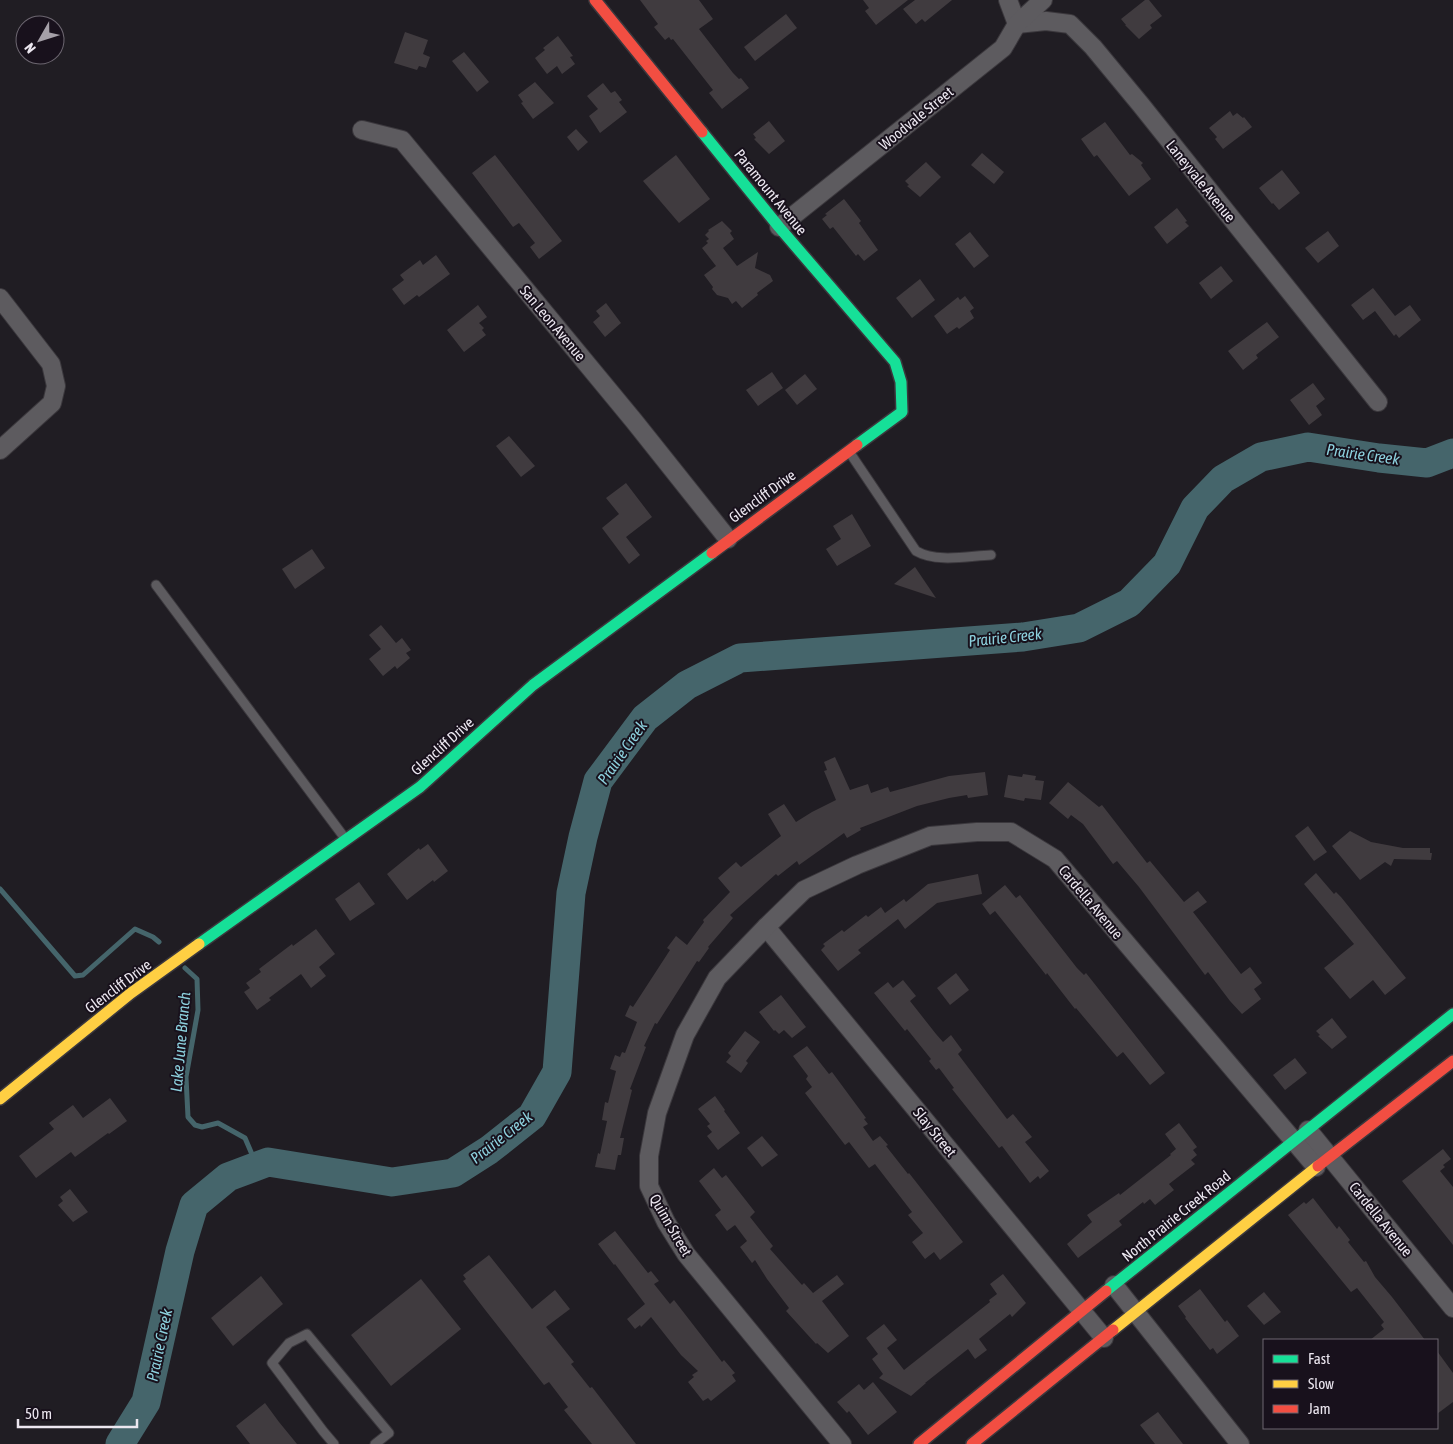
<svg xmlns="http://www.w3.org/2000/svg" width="1453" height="1444" font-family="'Asap Condensed',sans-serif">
  <rect width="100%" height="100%" fill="#201d23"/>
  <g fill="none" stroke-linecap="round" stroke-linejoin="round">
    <g stroke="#45656b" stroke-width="5">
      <polyline points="0,889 75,976 83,975 135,929 153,937 159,942"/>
      <polyline points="185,968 197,979 198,1010 186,1077 188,1117 195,1125 202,1127 218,1123 245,1138 257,1166"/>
    </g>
    <polyline stroke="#45656b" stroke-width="29" points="120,1444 146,1402 180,1251 194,1205 228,1177 268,1162 392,1182 453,1173 489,1150 532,1116 557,1072 571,893 583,837 598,781 645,718 687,685 740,658 1023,637 1079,628 1129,603 1167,564 1195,508 1223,479 1261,457 1308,447 1379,458 1427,463 1453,453"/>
  </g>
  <g fill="#403b3f">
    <polygon points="640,0 699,0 713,19 699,29 733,73 739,79 741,78 749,88 722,109 709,93 713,90 673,39 671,40 669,37 665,40 654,27 658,24"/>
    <polygon points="863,0 908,0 876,25 865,11 869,8"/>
    <polygon points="915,0 952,0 925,22 922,19 916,24 903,9"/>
    <polygon points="1145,0 1149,0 1162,16 1150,25 1152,28 1139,39 1125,25 1126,25 1121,19"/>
    <polygon points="786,14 797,28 755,61 744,47"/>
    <polygon points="405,32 428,40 423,54 430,57 426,68 419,66 417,70 394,63"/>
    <polygon points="558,36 573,56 570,57 575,64 562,74 557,66 547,74 535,58 545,50 543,48"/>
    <polygon points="464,52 489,82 477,92 452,61"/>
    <polygon points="535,82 554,103 533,119 521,103 523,102 518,95"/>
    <polygon points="603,83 611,93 615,91 622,100 619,102 627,112 600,133 589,116 598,109 587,96"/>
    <polygon points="1230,111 1233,116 1237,113 1243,118 1244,117 1252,127 1223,149 1215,139 1217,137 1209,128"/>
    <polygon points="769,121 785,141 769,154 754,139 756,138 753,134"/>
    <polygon points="1105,122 1130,155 1132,154 1143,163 1141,165 1151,179 1129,196 1097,155 1094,157 1081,139"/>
    <polygon points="576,129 588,142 578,151 567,137"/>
    <polygon points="982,153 1004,172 994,184 971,165"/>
    <polygon points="495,155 562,241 539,259 530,247 535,243 519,223 513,227 472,173"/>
    <polygon points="676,155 710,199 679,223 643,181"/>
    <polygon points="926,162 941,177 920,197 907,186 909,185 905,181"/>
    <polygon points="1282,170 1300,193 1279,210 1273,203 1272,204 1259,188"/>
    <polygon points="844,199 861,221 859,223 878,250 864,261 858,254 856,256 833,227 830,229 822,219 827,215 825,214"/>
    <polygon points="1177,208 1187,221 1185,222 1189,226 1167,244 1154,227"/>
    <polygon points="722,221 732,231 730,233 734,239 723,248 737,266 758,252 755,268 770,275 773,281 757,293 758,295 742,308 736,301 732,304 728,298 717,295 712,289 713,287 704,275 716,266 702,248 708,243 706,241 709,239 705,235 709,231 708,230"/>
    <polygon points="1328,231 1339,246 1318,263 1305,248"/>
    <polygon points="970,232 989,256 974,268 955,244"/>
    <polygon points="436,255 450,274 419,297 417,295 404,305 392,289 404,280 400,275 420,260 423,265"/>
    <polygon points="1221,266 1233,281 1211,299 1199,283"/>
    <polygon points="920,279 935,300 912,318 896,298"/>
    <polygon points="1373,288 1395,316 1410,305 1421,320 1399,338 1396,334 1394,336 1375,311 1363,320 1351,305"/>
    <polygon points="965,296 974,308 970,311 974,318 959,329 957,327 947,334 934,316 958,297 960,300"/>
    <polygon points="606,303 621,323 605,337 593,322 600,316 596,311"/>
    <polygon points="478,305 487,317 479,323 484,328 482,330 486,335 464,352 447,330"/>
    <polygon points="1267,322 1279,337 1256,355 1258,358 1243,370 1228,351"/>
    <polygon points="772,372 783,388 758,406 746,390"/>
    <polygon points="805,374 817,389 797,405 785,390"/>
    <polygon points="1313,383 1325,399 1316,406 1322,415 1309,425 1290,400"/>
    <polygon points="509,436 535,466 521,477 496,446"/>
    <polygon points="626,483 652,517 626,537 640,555 629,564 602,528 619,514 606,498"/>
    <polygon points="852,514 871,546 837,566 826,549 841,539 833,526"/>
    <polygon points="312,549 325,568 295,589 282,569"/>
    <polygon points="915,567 936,598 894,584"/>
    <polygon points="381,625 396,643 402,638 411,650 406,653 410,658 397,669 395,666 383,676 369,659 381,649 369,635"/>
    <polygon points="835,757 850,790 868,784 871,793 888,787 890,792 949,776 985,772 988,795 968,798 967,795 949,798 917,806 860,828 861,830 847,838 844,833 799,865 797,861 778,876 776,874 730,915 733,918 708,947 709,948 699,962 697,961 657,1024 655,1023 644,1046 646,1047 630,1089 632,1090 620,1138 624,1138 621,1155 618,1155 615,1170 595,1167 598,1153 600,1154 607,1121 602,1120 605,1102 608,1103 616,1071 610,1069 615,1055 620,1057 622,1052 625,1053 637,1022 625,1016 630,1005 633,1007 670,950 667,948 676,936 687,945 704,922 703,920 730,892 718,878 736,862 741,867 781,836 768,814 784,804 796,822 812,812 836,800 824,771 827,770 824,762"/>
    <polygon points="1023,774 1036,776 1035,780 1044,781 1041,800 1025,798 1024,801 1004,797 1008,775 1022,777"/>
    <polygon points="1068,782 1099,807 1102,805 1147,863 1150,861 1184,902 1198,891 1207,902 1193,912 1241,974 1250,967 1262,983 1254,989 1261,999 1242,1014 1230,1001 1208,972 1205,975 1139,887 1117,861 1113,864 1083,824 1071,815 1068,819 1049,803"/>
    <polygon points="1308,826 1327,852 1314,861 1295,836"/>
    <polygon points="1350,831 1371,842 1403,848 1430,848 1430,853 1432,853 1431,860 1394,859 1391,866 1385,862 1360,880 1332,846"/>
    <polygon points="428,844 448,871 434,882 433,880 407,900 387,874 419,848 420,850"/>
    <polygon points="1316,873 1334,894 1336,892 1341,897 1406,978 1385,995 1373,980 1350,999 1324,968 1354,944 1304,884"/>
    <polygon points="978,874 982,894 937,903 905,929 898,919 858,950 861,953 838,971 821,950 825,946 823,944 842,930 844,932 866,915 868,917 881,907 885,913 904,899 906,902 928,884"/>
    <polygon points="359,882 375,904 350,921 335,899"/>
    <polygon points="1005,885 1016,898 1020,895 1077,968 1084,975 1086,973 1165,1073 1150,1085 1123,1052 1117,1057 1076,1008 1075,1009 1047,973 1046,975 995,911 990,915 982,904"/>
    <polygon points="316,929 335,954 319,967 326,976 311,988 301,974 269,998 271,1000 257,1010 244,992 250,988 246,983 261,972 259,969 292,944 293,946"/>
    <polygon points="956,973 969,990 950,1005 937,988"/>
    <polygon points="903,980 916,996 910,1001 936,1034 943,1042 951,1035 962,1050 958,1054 1007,1119 1013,1114 1032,1137 1025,1142 1049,1171 1040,1179 1038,1176 1030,1183 1002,1146 999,1148 952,1089 954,1088 939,1068 936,1070 929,1061 931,1059 907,1029 905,1031 874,993 888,982 893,988"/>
    <polygon points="781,995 806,1027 792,1038 784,1030 779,1034 775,1030 774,1031 759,1012"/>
    <polygon points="1332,1018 1347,1037 1332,1049 1318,1036 1320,1035 1316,1031"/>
    <polygon points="745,1031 760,1042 746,1061 748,1063 741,1073 726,1062 731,1056 728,1053"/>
    <polygon points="807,1046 829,1074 832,1072 866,1118 864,1119 868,1124 863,1127 873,1141 880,1136 888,1145 886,1146 908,1174 909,1173 963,1242 940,1260 934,1252 925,1259 912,1242 923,1233 908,1215 912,1212 878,1168 875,1164 869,1168 849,1142 845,1145 805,1093 812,1087 806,1079 808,1076 793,1056"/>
    <polygon points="1295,1058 1307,1073 1285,1090 1273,1075"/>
    <polygon points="715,1096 725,1110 724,1111 740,1133 718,1150 707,1136 712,1132 707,1126 710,1124 698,1109"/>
    <polygon points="110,1098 127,1121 109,1134 108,1133 75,1157 71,1152 36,1178 19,1156 54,1129 49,1123 73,1105 83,1118"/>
    <polygon points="1179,1123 1197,1147 1193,1150 1197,1155 1191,1160 1195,1164 1169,1184 1174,1190 1155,1205 1150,1199 1144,1204 1143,1202 1119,1221 1122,1225 1078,1258 1067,1244 1092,1222 1087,1215 1119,1193 1120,1195 1171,1155 1170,1154 1176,1149 1165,1134"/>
    <polygon points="762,1136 778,1155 762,1167 747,1148"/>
    <polygon points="1443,1149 1451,1159 1443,1165 1445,1167 1440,1171 1453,1187 1453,1245 1402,1181"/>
    <polygon points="714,1168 722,1178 726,1175 755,1212 750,1217 773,1246 770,1249 802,1285 804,1283 813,1293 837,1275 844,1284 822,1301 849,1336 828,1353 817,1343 816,1344 786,1311 789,1308 767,1279 755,1260 752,1263 740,1247 747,1241 735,1225 727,1231 715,1215 721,1210 699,1181"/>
    <polygon points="70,1189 88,1212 73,1222 58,1205 63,1201 60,1197"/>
    <polygon points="1313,1198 1337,1229 1339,1226 1350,1240 1348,1242 1364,1262 1366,1261 1375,1277 1392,1297 1425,1340 1370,1340 1384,1329 1381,1325 1384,1322 1357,1288 1351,1292 1288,1215 1304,1202 1306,1204"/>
    <polygon points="615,1231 648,1273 651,1271 659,1281 654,1284 670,1304 674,1300 722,1362 724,1360 735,1373 732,1375 736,1381 711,1401 708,1398 703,1401 688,1382 694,1377 692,1375 698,1371 681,1355 651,1317 641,1327 640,1325 635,1329 627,1319 645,1304 615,1264 614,1265 598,1244"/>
    <polygon points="489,1255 532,1309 555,1290 570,1309 546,1327 574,1362 571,1364 590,1388 592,1387 636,1444 592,1444 564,1410 568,1407 549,1382 544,1385 486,1311 463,1281 466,1279 463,1275"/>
    <polygon points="1003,1274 1026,1303 1012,1317 1010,1314 979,1339 987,1350 975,1359 968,1349 925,1383 926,1383 911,1396 879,1378 883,1374 872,1359 878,1354 866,1338 884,1324 897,1340 887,1348 904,1370 990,1302 989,1300 997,1294 990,1284"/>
    <polygon points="261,1276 283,1304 233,1346 211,1318"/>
    <polygon points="421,1279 461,1329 391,1386 351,1335"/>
    <polygon points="1200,1289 1225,1322 1227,1320 1239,1336 1217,1354 1213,1348 1210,1350 1185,1318 1186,1317 1178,1306"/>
    <polygon points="1264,1292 1281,1312 1264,1325 1247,1306"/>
    <polygon points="1437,1351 1453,1373 1453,1402 1437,1414"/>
    <polygon points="873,1382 897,1412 868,1435 849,1411 847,1413 837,1402 859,1384 864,1390"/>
    <polygon points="265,1403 279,1422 297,1444 250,1444 236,1426"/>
    <polygon points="1158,1412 1183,1444 1155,1444 1140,1425"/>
  </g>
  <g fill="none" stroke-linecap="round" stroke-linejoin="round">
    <g stroke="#3b383d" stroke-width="11">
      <g id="lane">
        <path d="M850,453L916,551C937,563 968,556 991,555"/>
        <polyline points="156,585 344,837"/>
        <polyline points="334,1444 323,1431 272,1363 289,1343 307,1334 389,1433 375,1444"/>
      </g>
    </g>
    <g stroke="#3b383d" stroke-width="20">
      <g id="street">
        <polyline points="1008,0 1017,24 1046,21 1070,24 1093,47 1141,105 1378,402"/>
        <polyline points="362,130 402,140 634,421 728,539"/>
        <polyline points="779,227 1003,48 1017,24 1043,0"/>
        <polyline points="0,298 51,364 56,386 52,403 0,450"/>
        <polyline points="766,927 1104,1338"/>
        <polyline points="1308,1130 1453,1308"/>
        <polyline points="1114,1285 1240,1444"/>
        <polyline points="842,1444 686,1254 666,1222 649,1186 649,1156 657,1113 685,1035 717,978 766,927 804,890 857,865 930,836 977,832 1011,832 1055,859 1316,1167"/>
      </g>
    </g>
    <g stroke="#3b383d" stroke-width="14">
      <g id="fast">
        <polyline points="702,132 779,227 895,362 901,382 902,412 857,445"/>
        <polyline points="199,944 420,787 533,685 712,553"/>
        <polyline points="1106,1291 1453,1014"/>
      </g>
    </g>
    <g stroke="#3b383d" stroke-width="14">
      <g id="slow">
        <polyline points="0,1099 131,993 199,944"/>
        <polyline points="1113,1330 1318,1166"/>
      </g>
    </g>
    <g stroke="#3b383d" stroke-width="14">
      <g id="jam">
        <polyline points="595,0 702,132"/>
        <polyline points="712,553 857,445"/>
        <polyline points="1318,1166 1453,1061"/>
        <polyline points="919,1444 1106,1291"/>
        <polyline points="972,1444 1113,1330"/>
      </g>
    </g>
    <use href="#lane" stroke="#5d5b5f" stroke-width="9"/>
    <use href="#street" stroke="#5d5b5f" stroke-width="18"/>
    <use href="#fast" stroke="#16e098" stroke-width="11"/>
    <use href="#slow" stroke="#ffcf43" stroke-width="11"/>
    <use href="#jam" stroke="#f24e42" stroke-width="11"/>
  </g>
  <g text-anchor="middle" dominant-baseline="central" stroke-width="4" stroke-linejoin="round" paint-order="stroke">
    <g font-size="15" fill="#ece7f0" stroke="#18111c">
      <text transform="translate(916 118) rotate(-39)">Woodvale Street</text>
      <text transform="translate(1201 181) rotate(51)">Laneyvale Avenue</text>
      <text transform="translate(771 192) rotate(51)">Paramount Avenue</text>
      <text transform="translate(553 323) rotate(50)">San Leon Avenue</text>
      <text transform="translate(762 496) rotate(-36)">Glencliff Drive</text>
      <text transform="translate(442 746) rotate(-42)">Glencliff Drive</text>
      <text transform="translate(1091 902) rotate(50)">Cardella Avenue</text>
      <text transform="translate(118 986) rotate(-37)">Glencliff Drive</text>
      <text transform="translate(935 1132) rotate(51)">Slay Street</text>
      <text transform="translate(1176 1216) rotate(-39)">North Prairie Creek Road</text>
      <text transform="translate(1381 1219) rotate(51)">Cardella Avenue</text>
      <text transform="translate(671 1225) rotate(60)">Quinn Street</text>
    </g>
    <g font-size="16" font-style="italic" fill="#8dd1de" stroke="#18111c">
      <text transform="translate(1363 454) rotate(8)">Prairie Creek</text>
      <text transform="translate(1005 637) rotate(-6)">Prairie Creek</text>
      <text transform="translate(622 752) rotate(-55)">Prairie Creek</text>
      <text transform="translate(180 1042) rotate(-85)">Lake June Branch</text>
      <text transform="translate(501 1137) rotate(-38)">Prairie Creek</text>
      <text transform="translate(159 1345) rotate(-78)">Prairie Creek</text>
    </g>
  </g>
  <rect x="1263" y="1339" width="175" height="90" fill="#18111c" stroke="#6d6771"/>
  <rect x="1273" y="1355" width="25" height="8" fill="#16e098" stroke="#6d6771"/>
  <text x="1308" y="1364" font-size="15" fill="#ece7f0">Fast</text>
  <rect x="1273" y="1380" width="25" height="8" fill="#ffcf43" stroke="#6d6771"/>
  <text x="1308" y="1389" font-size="15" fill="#ece7f0">Slow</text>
  <rect x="1273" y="1405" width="25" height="8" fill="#f24e42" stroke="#6d6771"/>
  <text x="1308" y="1414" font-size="15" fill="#ece7f0">Jam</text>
  <g transform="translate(40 40) rotate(231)"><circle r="24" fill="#18111c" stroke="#6d6771"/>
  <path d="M0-4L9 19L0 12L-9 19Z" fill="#a5a0a8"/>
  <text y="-8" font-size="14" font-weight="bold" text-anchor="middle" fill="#ece7f0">N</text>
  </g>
  <path d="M18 1419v8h119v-8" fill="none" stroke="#ece7f0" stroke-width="2.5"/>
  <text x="25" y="1419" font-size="15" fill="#ece7f0" stroke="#18111c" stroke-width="4" paint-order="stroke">50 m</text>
</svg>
